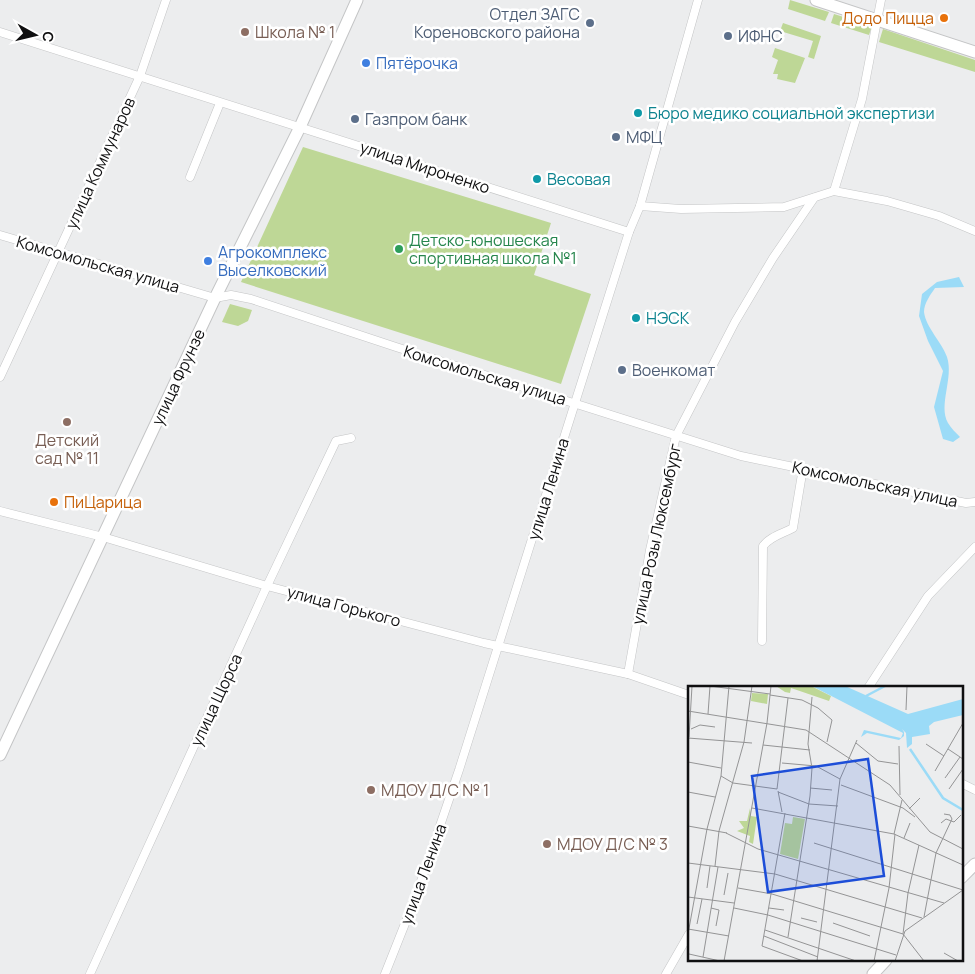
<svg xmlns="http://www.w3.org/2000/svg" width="975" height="974" font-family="Manrope,sans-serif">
  <rect width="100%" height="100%" fill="#ecedee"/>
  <g fill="#bed796">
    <polygon points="790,0 829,12 825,21 788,9"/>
    <polygon points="834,14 872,26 869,35 831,23"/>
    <polygon points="783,23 821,36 814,59 808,57 813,41 780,31"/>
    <polygon points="883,29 975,60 975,72 879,42"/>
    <polygon points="775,48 805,58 795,83 777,79 778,74 773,74 778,60 772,57"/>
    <polygon points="303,147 551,223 534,275 591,294 561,384 241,282"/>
    <polygon points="230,304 252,310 248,321 238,326 222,322"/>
  </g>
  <path fill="#9bdbf7" d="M959,277L964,287L935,288C931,294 924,303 924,312C926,328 942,342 947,357C954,378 938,405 948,423C951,428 956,433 960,437L953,442L943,439L934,407L943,371L928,341L919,316L922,294L937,282Z"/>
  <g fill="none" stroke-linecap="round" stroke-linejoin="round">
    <g stroke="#c4c5c6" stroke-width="9">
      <g id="street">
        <polyline points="0,32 629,232"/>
        <polyline points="190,177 220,103"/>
        <polyline points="834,191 862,99 881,0"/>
        <polyline points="640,206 681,209 784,207 834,191 887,201 939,216 975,231"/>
        <polyline points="0,235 215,298 231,295 251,299 396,347 741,456 966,503 975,502"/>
        <polyline points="0,377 140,76 166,0"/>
        <polyline points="0,511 103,537 267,586 484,643 628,674 689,695"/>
        <path d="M762,641L763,546C771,536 782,534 793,528L803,468"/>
        <polyline points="628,674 650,550 676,436 735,322 773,258 814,198"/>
        <polyline points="868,688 928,596 975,547"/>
        <polyline points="961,783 975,790"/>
        <polyline points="90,974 267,586 336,441 351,438"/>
        <polyline points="385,974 416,896 459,770 629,232 640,206 698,0"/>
        <polyline points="666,974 689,934"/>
      </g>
    </g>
    <g stroke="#c4c5c6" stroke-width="13">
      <g id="secondary">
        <polyline points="816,0 975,52"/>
        <polyline points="0,755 215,298 300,127 357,0"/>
        <polyline points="961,878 975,864"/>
        <polyline points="873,974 886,960"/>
      </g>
    </g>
    <use href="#street" stroke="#fff" stroke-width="8"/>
    <use href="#secondary" stroke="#fff" stroke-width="11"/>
  </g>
  <g fill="#e8710a" stroke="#fff" stroke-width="2">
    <circle cx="944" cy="18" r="5"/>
    <circle cx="54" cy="502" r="5"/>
  </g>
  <g fill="#5c6f8a" stroke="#fff" stroke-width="2">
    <circle cx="590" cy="23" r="5"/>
    <circle cx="728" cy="36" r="5"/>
    <circle cx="355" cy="119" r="5"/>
    <circle cx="616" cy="137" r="5"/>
    <circle cx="622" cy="370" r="5"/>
  </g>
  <g fill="#8d6e63" stroke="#fff" stroke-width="2">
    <circle cx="245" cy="32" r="5"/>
    <circle cx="67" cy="422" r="5"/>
    <circle cx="371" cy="790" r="5"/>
    <circle cx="547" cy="844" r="5"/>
  </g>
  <g fill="#3f7fe0" stroke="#fff" stroke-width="2">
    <circle cx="366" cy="63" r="5"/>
    <circle cx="208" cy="261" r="5"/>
  </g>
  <g fill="#0f9aa8" stroke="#fff" stroke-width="2">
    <circle cx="638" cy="113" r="5"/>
    <circle cx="537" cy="179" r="5"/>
    <circle cx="636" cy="318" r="5"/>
  </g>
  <circle fill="#2e9e5b" stroke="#fff" stroke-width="2" cx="399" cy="249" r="5"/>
  <g text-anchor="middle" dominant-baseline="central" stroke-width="5" stroke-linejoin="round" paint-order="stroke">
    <g font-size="16" fill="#4e5e75" stroke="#fff" text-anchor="start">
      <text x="580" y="14" text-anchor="end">Отдел ЗАГС<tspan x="580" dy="18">Кореновского района</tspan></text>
      <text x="738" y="36">ИФНС</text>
      <text x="365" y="119">Газпром банк</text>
      <text x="626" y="137">МФЦ</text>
      <text x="632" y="370">Военкомат</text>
    </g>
    <g font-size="16" fill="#c56008" stroke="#fff" text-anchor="end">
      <text x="934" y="18">Додо Пицца</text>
      <text x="64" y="502" text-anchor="start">ПиЦарица</text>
    </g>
    <g font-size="16" fill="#785e54" stroke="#fff" text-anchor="start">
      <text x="255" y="32">Школа № 1</text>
      <text x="67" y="440" text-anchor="middle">Детский<tspan x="67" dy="18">сад № 11</tspan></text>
      <text x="381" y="790">МДОУ Д/С № 1</text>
      <text x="557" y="844">МДОУ Д/С № 3</text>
    </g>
    <g font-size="16" fill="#366cbe" stroke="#fff" text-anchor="start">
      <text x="376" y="63">Пятёрочка</text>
      <text x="218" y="252">Агрокомплекс<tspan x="218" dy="18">Выселковский</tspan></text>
    </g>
    <g font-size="16" fill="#0d838f" stroke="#fff" text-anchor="start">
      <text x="648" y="113">Бюро медико социальной экспертизи</text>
      <text x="547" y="179">Весовая</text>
      <text x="646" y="318">НЭСК</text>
    </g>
    <g font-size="16" fill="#0f0f10" stroke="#fff">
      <text transform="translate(100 163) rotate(-65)">улица Коммунаров</text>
      <text transform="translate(425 167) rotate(18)">улица Мироненко</text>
      <text transform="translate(98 264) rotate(16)">Комсомольская улица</text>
      <text transform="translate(485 375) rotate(17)">Комсомольская улица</text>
      <text transform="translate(178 377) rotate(-65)">улица Фрунзе</text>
      <text transform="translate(875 484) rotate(12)">Комсомольская улица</text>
      <text transform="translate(548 489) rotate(-73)">улица Ленина</text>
      <text transform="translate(656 534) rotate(-78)">улица Розы Люксембург</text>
      <text transform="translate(344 606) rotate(15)">улица Горького</text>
      <text transform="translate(216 700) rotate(-65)">улица Щорса</text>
      <text transform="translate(423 874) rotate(-70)">улица Ленина</text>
    </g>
    <g font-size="16" fill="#27864d" stroke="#fff" text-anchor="start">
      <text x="409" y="240">Детско-юношеская<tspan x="409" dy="18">спортивная школа №1</tspan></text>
    </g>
  </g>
  <g transform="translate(688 686)">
    <rect width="275" height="275" fill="#ecedee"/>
    <path d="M88,0H123L143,10L141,15L103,2L102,7L97,6ZM64,7L80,8L79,18L63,15ZM62,122L63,130L69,131L65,158L61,156L62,150L49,145L56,142L51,135H59ZM105,131L117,133L110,173L92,168L97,137L104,138Z" fill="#bed796"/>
    <path d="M124,0H157L220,28L275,13V29L246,36L241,40L242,48L224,51V58L219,62L218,47L214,43L216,46V50L211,54L179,47L173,51L176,44L213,52L215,47Z" fill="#9bdbf7"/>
    <path fill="none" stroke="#9bdbf7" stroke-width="2.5" d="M178,10L197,0M222,63L255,112L275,124"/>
    <path fill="none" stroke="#949495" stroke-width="1" d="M22,0L82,8M82,9L114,14L130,22L144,34L139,56M218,24L219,0M0,25L118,44L202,99L242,146L275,163M20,28L22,0M79,37L83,0M3,43L12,39L27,41M1,51L4,0M0,52L64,57M168,57L190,75L210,78M238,58L256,70M75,59L122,64M211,60L212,109M260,63L275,73M0,76L33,82M94,77L128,80L152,93M247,85L275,37M33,90L45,97L89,103M257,92L272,71M153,99L215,122L227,131M122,102L144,104M89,103L100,12M261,103L275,83M90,105L94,126M0,106L27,111M90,106L121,118L150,120M64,122L206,148L275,179M221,123L232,112M97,127L74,260L115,275M253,137L258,133L266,136L273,129M0,140L39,147M38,147L70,163L256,217M206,148L214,114M216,152L222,137M126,157L275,204M0,177L87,188L234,232M27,180L31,145L56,56L64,0M19,202L22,180M50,202L84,208L215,248L220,207L231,159M36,209L40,187M0,211L46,217M23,222L31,224L28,240M46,222L80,229L208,269M81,222L96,224M236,231L248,167L264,133L262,129L256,128M113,232L129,236M145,237L182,250M9,238L14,213M0,243L41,250M77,244L168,275M0,248L19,143L33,90L41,0M215,248L236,275M76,250L130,271M100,251L122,110L124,82L120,58L124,11M256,267L270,275M1,268L32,275M15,271L30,181M36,275L79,37M129,275L152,93L169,54M186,275L201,202L207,148M207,275L217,245L275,204"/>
    <path fill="#1d4ed8" fill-opacity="0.15" stroke="#1d4ed8" stroke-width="2.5" d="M180,73L196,190L80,206L64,90Z"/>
    <rect width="275" height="275" fill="none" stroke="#0f0f10" stroke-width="2.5"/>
  </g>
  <g transform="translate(35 35) rotate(98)" stroke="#ffffff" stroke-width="4" paint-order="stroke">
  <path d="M0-4L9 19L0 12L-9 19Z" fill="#0f0f10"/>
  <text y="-8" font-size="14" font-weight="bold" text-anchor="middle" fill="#0f0f10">С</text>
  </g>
</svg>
